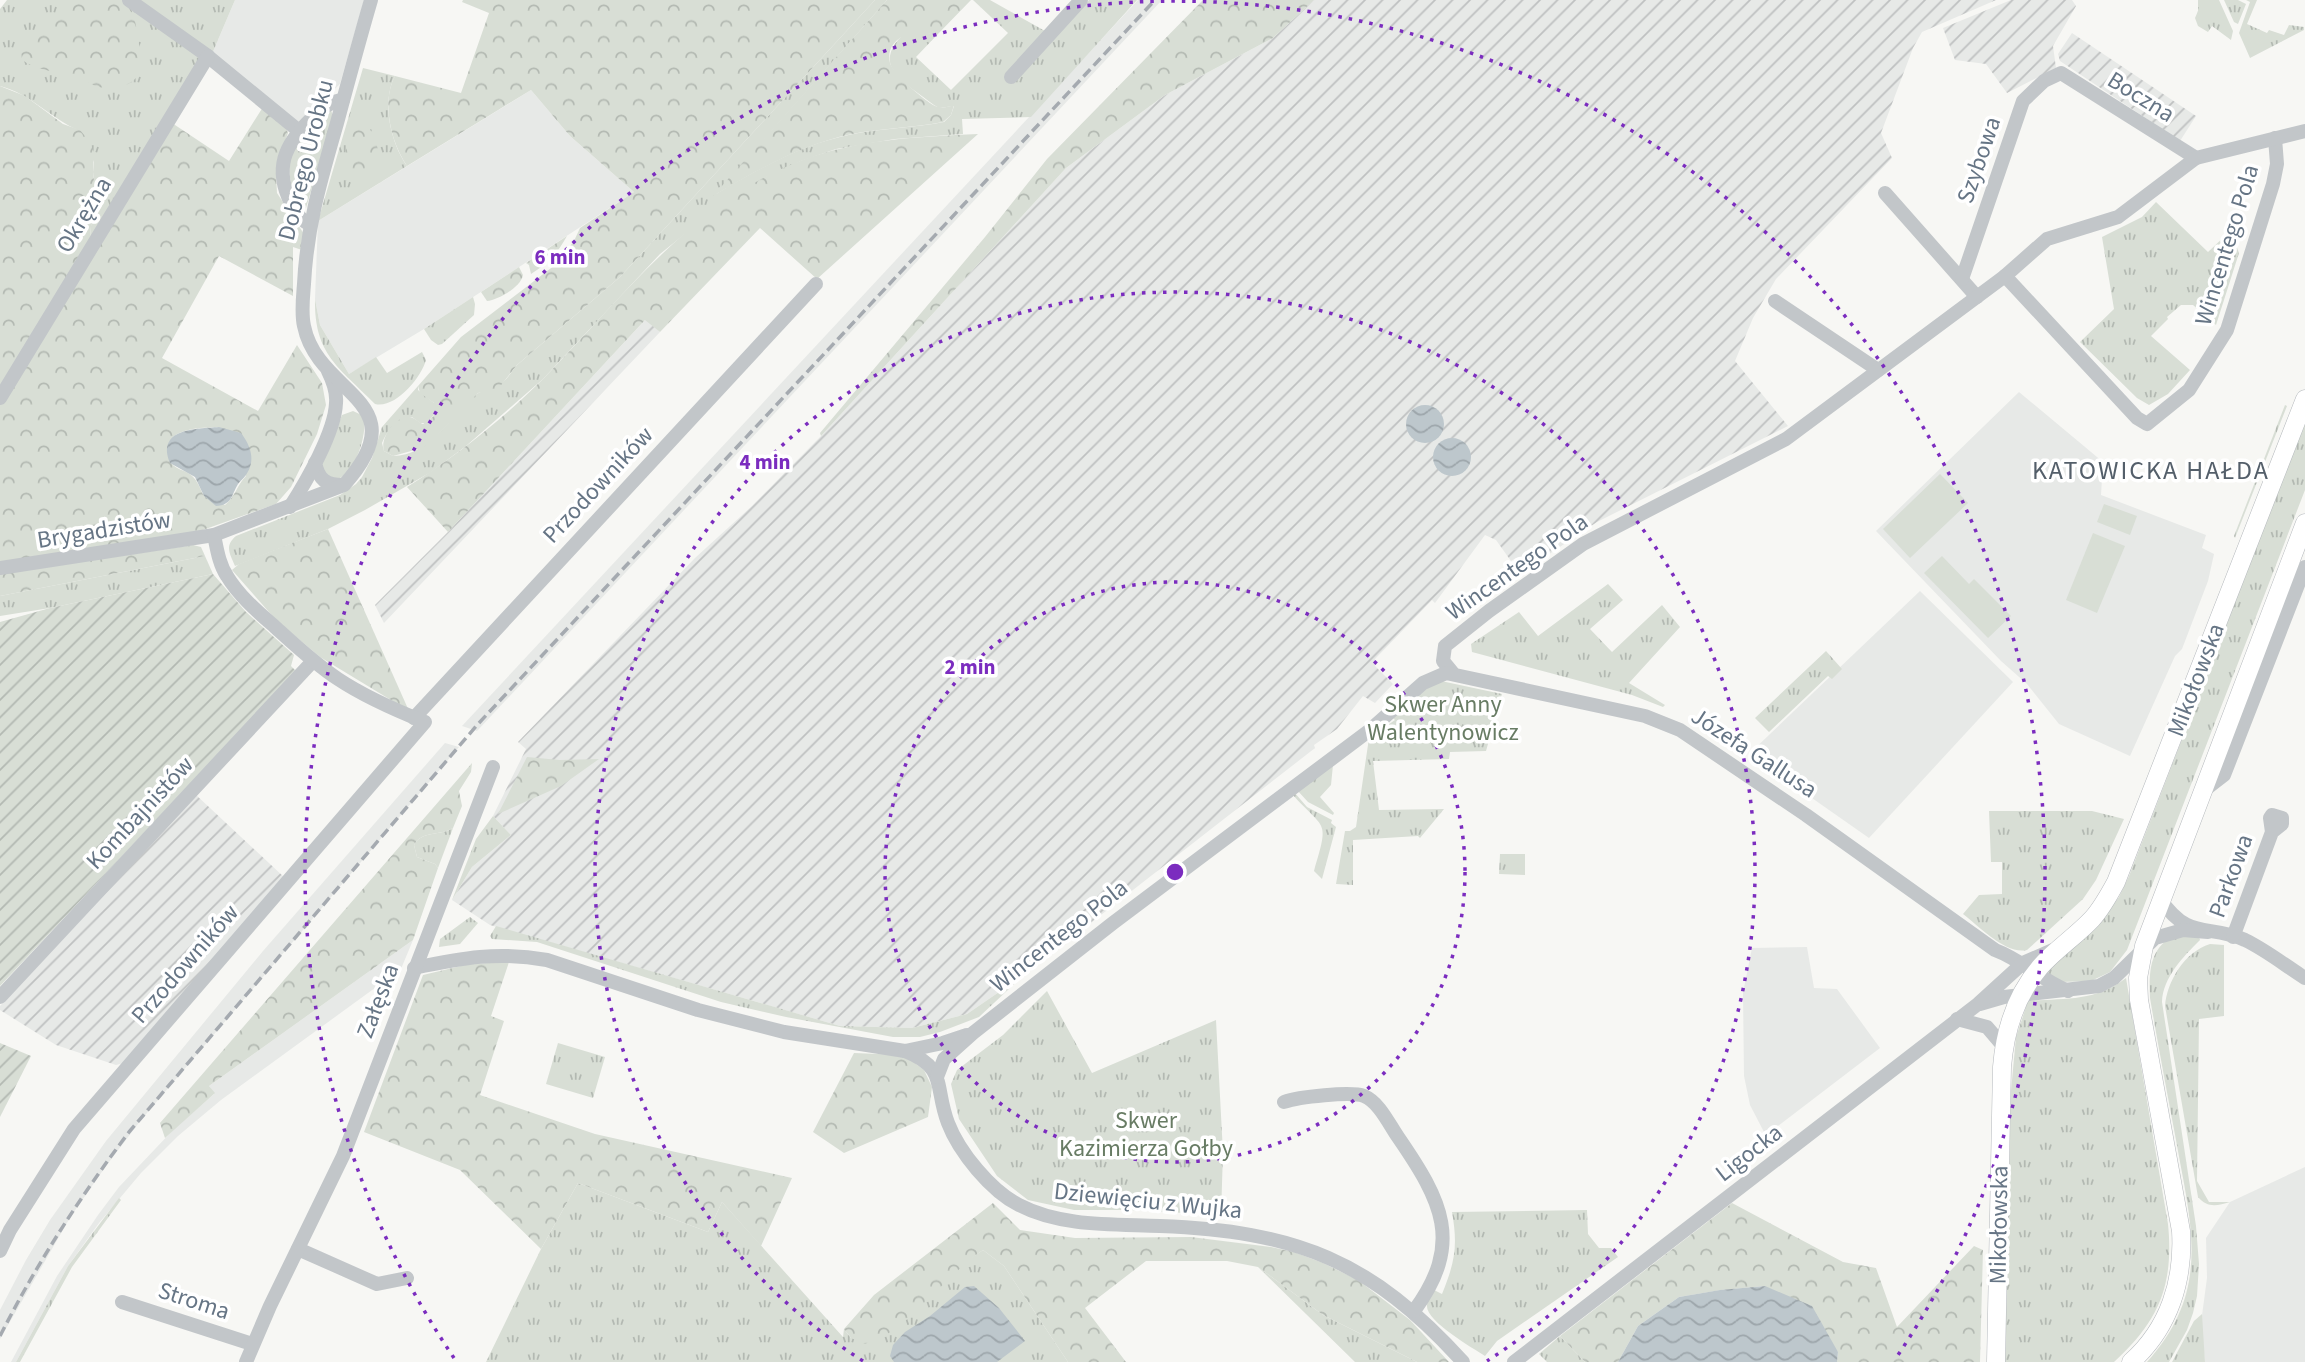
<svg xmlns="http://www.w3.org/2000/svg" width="2305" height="1362" font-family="'Source Sans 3',sans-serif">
  <defs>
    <pattern id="industrial-furrows" width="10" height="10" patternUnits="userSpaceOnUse" patternTransform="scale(1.75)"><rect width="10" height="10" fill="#e7e9e7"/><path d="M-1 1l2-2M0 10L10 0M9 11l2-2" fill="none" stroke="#bfc1c1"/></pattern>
    <pattern id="grass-tufts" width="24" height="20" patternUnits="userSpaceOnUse" patternTransform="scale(1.75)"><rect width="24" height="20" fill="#d8ded5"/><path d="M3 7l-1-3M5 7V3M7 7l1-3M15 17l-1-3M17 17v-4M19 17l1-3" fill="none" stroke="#b3b9b2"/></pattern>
    <pattern id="forest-crowns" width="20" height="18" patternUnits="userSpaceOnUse" patternTransform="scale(1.75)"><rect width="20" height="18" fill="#d8ded5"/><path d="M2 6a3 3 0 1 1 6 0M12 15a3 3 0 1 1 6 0" fill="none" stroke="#b3b9b2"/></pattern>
    <pattern id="garden-furrows" width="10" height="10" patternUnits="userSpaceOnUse" patternTransform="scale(1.75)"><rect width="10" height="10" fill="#d8ded5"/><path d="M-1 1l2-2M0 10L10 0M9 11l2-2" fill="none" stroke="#b3b9b2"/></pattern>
    <pattern id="water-waves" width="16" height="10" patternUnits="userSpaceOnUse" patternTransform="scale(1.75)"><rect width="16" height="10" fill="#bdc7cc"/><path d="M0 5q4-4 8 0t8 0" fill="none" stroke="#9da6ab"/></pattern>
  </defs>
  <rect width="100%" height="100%" fill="#f7f7f4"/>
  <g fill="#e7e9e7">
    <polygon points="235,0 364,0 340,84 298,124 212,54"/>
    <polygon points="1138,0 1162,0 477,731 462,726"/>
    <polygon points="531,90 570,136 634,192 424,329 349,374 320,325 315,299 318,221"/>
    <polygon points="2019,392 2103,462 2101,495 2206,535 2202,548 2214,554 2208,581 2182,649 2175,656 2130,756 2059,724 2027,684 2001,661 1876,531"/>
    <polygon points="1920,591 2013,682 1869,838 1749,754"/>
    <polygon points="445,743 459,747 141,1120 106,1166 71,1216 0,1339 0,1310 26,1260 50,1220 106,1141 263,951"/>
    <polygon points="413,940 401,969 221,1100 178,1136 141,1173 99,1223 68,1266 16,1362 11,1362 57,1276 98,1215 119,1187 174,1129 214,1094 209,1086"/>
    <polygon points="1807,947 1814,988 1837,989 1880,1048 1770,1132 1764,1132 1750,1105 1744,1076 1743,993 1752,948"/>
    <polygon points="2305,1167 2305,1362 2205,1362 2201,1323 2207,1278 2206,1238 2230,1202"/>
  </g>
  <g fill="url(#industrial-furrows)">
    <polygon points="1314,0 1996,0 1922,32 1913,48 1881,133 1892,158 1776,279 1753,318 1735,361 1788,426 1597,522 1527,569 1516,558 1511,561 1496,540 1485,535 1435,603 1432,600 1375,659 1375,666 1393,684 1375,703 1363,696 1337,729 1314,745 1315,748 1024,975 967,1014 912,1028 840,1026 490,925 452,900 472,867 511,835 493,816 526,749 518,742 695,558 752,506 821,436 1066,168 1165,95 1273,38"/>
    <polygon points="2011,0 2072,0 2076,6 2053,46 2056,68 2007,93 1986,64 1955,60 1943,28"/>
    <polygon points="2072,33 2196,116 2180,141 2060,61 2058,54"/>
    <polygon points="646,319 660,332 384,623 375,605 448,532"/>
    <polygon points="195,794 285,878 124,1063 116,1065 56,1045 0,1010 0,1006"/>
  </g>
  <g fill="url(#grass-tufts)">
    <path d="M7,0H235L212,54L90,238L92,215L96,197L93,172L94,162L80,131C51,119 31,94 0,86V9Z"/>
    <path d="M875,0H887L716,194C760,168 802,144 853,134C883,128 914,128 944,122L951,115L954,106L939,108L934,105C921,95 901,83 892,68C885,56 896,37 909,32C919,29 927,32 936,36L916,57L951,90L1008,33L973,0H990L1054,36L1089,0H1137L1031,117L962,119L963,134L895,139L836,149L801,161L762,179L696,225L660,254L543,379L466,446L431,472L365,510L328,529L235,566C230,554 224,546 236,536L340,495L356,484L362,477L372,458L382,427L418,386V390L434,403L436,413L426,423H420L412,417C397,419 387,430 382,443L384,451L393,456C429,456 450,417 474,396C483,388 495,391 503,382C508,378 512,371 517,365L620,277Z"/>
    <polygon points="2198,0 2219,0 2233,31 2231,40 2212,26 2208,32 2198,26 2195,18 2198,11"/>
    <polygon points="2224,0 2238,0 2246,4 2238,24 2234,22"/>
    <polygon points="2246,0 2257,0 2247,24 2267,33 2269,30 2284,35 2289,25 2304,27 2304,30 2250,58 2239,33 2250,2"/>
    <path d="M363,68L395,76C381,102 391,143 407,166L318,221Z"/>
    <path d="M331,110L333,116L306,208L302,210C290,190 283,161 297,140C304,129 320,119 331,110Z"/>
    <polygon points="2156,202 2208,252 2226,235 2236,245 2239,253 2216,325 2193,305 2181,305 2167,317 2168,319 2151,336 2190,370 2168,394 2149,405 2137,398 2080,342 2114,309 2102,237 2142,217"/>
    <polygon points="473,297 475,304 474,315 442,344 438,345 431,340 424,329"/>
    <path d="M315,299L320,325L349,374L376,357L387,373L422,352L426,360C421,378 395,409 375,404C339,367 314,355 315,299Z"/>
    <polygon points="2285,405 2287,406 2235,538 2234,536"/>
    <path d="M353,411L364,416C367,436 356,472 336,480L323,474L322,462L342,415Z"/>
    <polygon points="2305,422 2305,490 2127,950 2110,972 2091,981 2060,982 2045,973 2089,934 2119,897 2129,876"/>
    <polygon points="205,556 213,574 50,608 0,616 0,596"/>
    <polygon points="1608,584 1623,600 1590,629 1612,652 1662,605 1680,627 1629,683 1665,705 1663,707 1632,695 1472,652 1471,644 1519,612 1538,636"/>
    <polygon points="1826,651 1842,669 1832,679 1828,676 1769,732 1755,718"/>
    <polygon points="1441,681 1502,694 1486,751 1450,752 1449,759 1373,761 1379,810 1444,809 1420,838 1418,836 1353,840 1353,885 1336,884 1345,831 1350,831 1356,827 1369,738 1395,720 1391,716 1421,691"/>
    <polygon points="1333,765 1331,785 1320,797 1334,813 1333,815 1308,802 1297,790"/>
    <path d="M1294,792L1307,807L1332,820L1331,823L1336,827L1322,879L1314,871C1330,818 1325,831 1292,794Z"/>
    <path d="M1989,811H2092L2124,819L2096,880L2083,899L2027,950C2006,955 1979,926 1963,914L1979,895L2002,894V862H1991Z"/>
    <polygon points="493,816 511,835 472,867 452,900 476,839"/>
    <path d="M453,828L438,868L435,864L417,857L414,845C422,830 441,836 453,828Z"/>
    <polygon points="1500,854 1525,854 1525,875 1499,874"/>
    <polygon points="470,917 478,923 460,944 439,947 440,939"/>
    <polygon points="496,926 840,1026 912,1028 967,1014 1024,975 979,1017 940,1032 920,1037 893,1037 786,1017 721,1002 537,942 492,939 490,936"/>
    <path d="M2175,935L2199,937L2200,940C2183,957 2163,977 2162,1002L2196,1226L2199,1264L2197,1296L2193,1313L2187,1330L2169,1362H2147C2212,1290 2191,1225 2176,1140C2167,1092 2158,1045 2150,998C2149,972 2149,948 2175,935Z"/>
    <path d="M2210,944L2224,945V1016L2199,1019L2197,1181L2209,1202H2230C2217,1206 2207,1208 2198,1197L2165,1006C2167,982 2184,952 2210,944Z"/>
    <path d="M2126,978L2168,1224C2174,1285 2159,1321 2114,1362H2005L2011,1091L2016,1037L2028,1001C2065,998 2095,1002 2126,978Z"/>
    <polygon points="1047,991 1092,1073 1216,1020 1223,1153 1221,1215 1129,1210 1074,1210 1028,1200 997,1176 959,1119 951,1084 957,1070 1003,1035"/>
    <polygon points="558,1043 605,1057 593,1098 546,1084"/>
    <polygon points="578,1183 708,1232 722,1202 843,1337 844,1329 851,1338 915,1311 964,1263 983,1250 1004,1266 1068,1362 486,1362 541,1249"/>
    <polygon points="119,1198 121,1200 72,1267 20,1362 16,1362 68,1266"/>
    <path d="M1587,1210L1588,1234L1599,1248H1611L1618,1257L1497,1341L1485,1356C1473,1348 1425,1321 1427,1305C1427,1300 1432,1295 1434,1290L1442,1294C1455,1262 1458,1246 1452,1212Z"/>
    <polygon points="1258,1267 1323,1315 1417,1362 1355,1362"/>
    <polygon points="2202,1314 2205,1362 2172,1362 2194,1321"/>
    <polygon points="1560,1336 1585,1362 1547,1362 1539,1354"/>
  </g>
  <g fill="url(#forest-crowns)" fill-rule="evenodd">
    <path d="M73,0H121C136,13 136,25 139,44C140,48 143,55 143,60C143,83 118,92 99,87C89,84 80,78 69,75C53,71 36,70 22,60L21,49L27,37C44,33 68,17 73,0Z"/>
    <path d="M463,0H875L620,277L517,365L498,389L478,393L432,441L422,448L393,456L384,451C380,439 393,418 408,417C413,416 418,422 423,424L434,416V403L420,393L418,386L461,337L555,265L574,241L580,228L634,192L570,136L531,90L407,166C391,143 381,102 395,76L461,93L489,13L462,2Z"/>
    <path d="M887,0H971L936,36C915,26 884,38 890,63C892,72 928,105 938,107C943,108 949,107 954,105L951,115L943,122C913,128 882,128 852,134C800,145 758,170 713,196Z"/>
    <polygon points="1203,0 1314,0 1273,38 1165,95 1066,168 821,436 820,433 985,237 1047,159"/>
    <polygon points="0,86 25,96 63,124 80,130 89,141 94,152 93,172 96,197 92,215 90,238 0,389"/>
    <path d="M263,107L286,128L288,133L278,162L276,175L277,193L304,234L302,250L293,247V296L219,256L162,358L258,411L297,345L322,383L326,405L317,434L291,487L276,504L200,531L0,563V405L172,123L229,161ZM219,427L246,476C237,485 235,497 225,505L204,496C199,487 197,478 188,473C183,470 177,469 173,465C169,460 168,456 168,449C169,427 202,428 219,427Z"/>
    <path d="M357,127H368C378,138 383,162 372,175C368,179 362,181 358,185L347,181C339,169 347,136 357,127Z"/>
    <path d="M319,129C323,144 317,172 303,180H298C293,165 306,143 313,130Z"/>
    <path d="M978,134L817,279L760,228L660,332L645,320L448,532L407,487C456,456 503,419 544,378C621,299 693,202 800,161C857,139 917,137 978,134Z"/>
    <path d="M567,236C556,255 550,262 531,274L529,265L526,263Z"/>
    <path d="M519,267L523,275C521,287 498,300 487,301L481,292Z"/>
    <polygon points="328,529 409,711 320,657 276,620 232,570 239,564"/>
    <polygon points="193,545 201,547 205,556 0,596 0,574"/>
    <polygon points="527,757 560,760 599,759 561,786 498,814"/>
    <path d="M472,763L471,772L459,791L462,806L453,828C441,836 422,830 414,845L417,857L435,864L438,868L413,940L209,1086L215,1093L165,1138L160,1123Z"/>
    <polygon points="509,962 491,1016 504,1021 480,1095 595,1134 792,1178 761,1246 722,1202 708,1232 578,1183 541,1249 460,1170 364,1132 423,975 469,964"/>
    <polygon points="854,1053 904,1055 924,1070 932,1087 928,1117 844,1153 813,1132"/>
    <path d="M993,1203L1020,1230L1075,1238L1191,1237L1271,1247L1294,1252L1323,1263L1358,1280L1410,1320L1449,1362H1417L1323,1315L1258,1267L1227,1261H1146L1085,1308L1126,1362H1068L1004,1266L983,1250C951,1272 927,1305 895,1329C887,1335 875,1339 865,1344L851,1338L844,1329L874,1295Z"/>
    <polygon points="1732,1203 1843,1262 1876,1268 1897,1327 1974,1246 1983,1250 1980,1362 1837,1362 1838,1352 1765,1286 1721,1290 1679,1297 1638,1326 1618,1362 1585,1362 1560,1336"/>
  </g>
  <g fill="url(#garden-furrows)">
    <polygon points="213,574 246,612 294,655 291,666 296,671 0,986 0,622 50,608"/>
    <polygon points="0,1043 31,1056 0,1117"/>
  </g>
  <g fill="#d8ded5">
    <polygon points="1940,474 1968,503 1910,558 1883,529"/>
    <polygon points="2104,504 2137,516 2130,535 2097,522"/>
    <polygon points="2093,533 2125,546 2097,613 2066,600"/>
    <polygon points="1942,556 1969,584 1974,579 2011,616 1988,638 1924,573"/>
  </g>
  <g fill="url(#water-waves)">
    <circle cx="1425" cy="424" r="19"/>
    <path d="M219,427L241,433C251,446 256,461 246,475C243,479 240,481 238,484C231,496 232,505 216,506L204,496L195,477L170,463C156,428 196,429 219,427Z"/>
    <circle cx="1452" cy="457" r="19"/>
    <polygon points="974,1286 999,1308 1025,1341 997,1362 894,1362 890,1356 893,1345 905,1332 930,1316 965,1287"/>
    <polygon points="1765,1286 1812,1306 1838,1352 1837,1362 1618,1362 1638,1326 1679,1297 1720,1290"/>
  </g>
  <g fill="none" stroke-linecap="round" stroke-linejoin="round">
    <g stroke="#b5b9bd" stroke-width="19">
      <g id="major">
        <path d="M1996,1362L2002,1067C2005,1030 2016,995 2040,967C2056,949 2076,936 2092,919C2102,908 2109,895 2116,882L2305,399"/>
        <path d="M2131,1362C2169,1328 2184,1281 2181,1231L2139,1000L2138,978L2144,946L2305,523"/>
      </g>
    </g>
    <g stroke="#c2c6c9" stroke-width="14">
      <polyline points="129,0 205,54 299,131"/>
      <polyline points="1011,77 1081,0"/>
      <polyline points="1885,193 1977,297"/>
      <path d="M309,224C300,220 296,212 291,203C274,169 284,145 311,119C320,110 330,101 343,100"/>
      <polyline points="2005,276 2137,418 2147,424 2189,390 2227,330 2273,184 2277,164 2275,138"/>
      <polyline points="1962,279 2023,101 2044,81 2061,73 2196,158"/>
      <polyline points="1775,301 1878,370"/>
      <polyline points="0,398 208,56"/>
      <path d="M315,463C319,480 326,485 343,485"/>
      <path d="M290,507C306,482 335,432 336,403C337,392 333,381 328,371"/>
      <path d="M0,568L214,535L344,485C420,400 318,396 304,326C301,313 303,297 304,284C307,225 321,179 337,123C348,82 359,41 371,0"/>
      <polyline points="1452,672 1443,661 1445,646 1489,611 1583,544 1786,439 2005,276 2047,239 2118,217 2196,158 2305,131"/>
      <polyline points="414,718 816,284"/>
      <polyline points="2202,792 2224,775 2305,567"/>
      <path d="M2160,899C2190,942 2207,923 2245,940C2266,950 2286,966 2305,978"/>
      <polyline points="2233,937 2272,832 2282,824 2282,818 2272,815 2270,818 2272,832"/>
      <path d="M414,968C462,958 498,951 547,960L698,1010L784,1032L905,1051L943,1043L967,1035"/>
      <polyline points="0,997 313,661"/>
      <polyline points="1980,1004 2004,997 2099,986 2114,978 2155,938 2183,930 2208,932"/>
      <polyline points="1957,1019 1987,1027 2004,1047"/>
      <path d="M905,1051C948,1068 934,1087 948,1123C959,1152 991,1191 1019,1205C1061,1227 1114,1224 1160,1226C1295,1231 1371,1260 1463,1362"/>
      <path d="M937,1077L944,1059L973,1033L1113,923L1370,730L1423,683L1446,673L1645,716L1680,730L1806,815L1995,950C2022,960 2041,980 2068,991"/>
      <path d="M1284,1102C1298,1097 1351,1091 1364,1096C1379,1102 1389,1124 1398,1137C1442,1201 1464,1243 1414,1311"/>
      <polyline points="298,1249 377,1284 407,1278"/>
      <path d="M0,1251L10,1230L74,1129L425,722C395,710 365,697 338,679C315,664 295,645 275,627C258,612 239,596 227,576C219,564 217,549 214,535"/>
      <polyline points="122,1302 252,1344"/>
      <polyline points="246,1362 270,1306 343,1156 493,767"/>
      <polyline points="1514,1362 1978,1004 2023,963 2053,950"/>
    </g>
    <use href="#major" stroke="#fff" stroke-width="18"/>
    <path stroke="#a5aab0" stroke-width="3.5" stroke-dasharray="10 5" stroke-linecap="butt" d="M0,1336C37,1263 80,1197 129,1132L478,724L1155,0"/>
  </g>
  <g fill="none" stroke="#7b2cbf" stroke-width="3.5" stroke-dasharray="3.5 7">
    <circle cx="1175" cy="872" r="290"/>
    <path d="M863 1361A580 580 0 1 1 1487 1361"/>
    <path d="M454 1358A870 870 0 1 1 1896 1358"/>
  </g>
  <g text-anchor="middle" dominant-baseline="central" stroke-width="7" stroke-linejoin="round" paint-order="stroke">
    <g font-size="24" fill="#667585" stroke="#fff">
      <text transform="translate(2141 97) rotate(32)">Boczna</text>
      <text transform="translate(306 160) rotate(-76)">Dobrego Urobku</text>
      <text transform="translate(1979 160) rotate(-71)">Szybowa</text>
      <text transform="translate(84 215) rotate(-59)">Okrężna</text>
      <text transform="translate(2227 245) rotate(-73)">Wincentego Pola</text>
      <text transform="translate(598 485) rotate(-47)">Przodowników</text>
      <text transform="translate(104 530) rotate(-9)">Brygadzistów</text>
      <text transform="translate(1517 567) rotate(-35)">Wincentego Pola</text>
      <text transform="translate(2196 680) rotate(-69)">Mikołowska</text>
      <text transform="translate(1754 753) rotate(33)">Józefa Gallusa</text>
      <text transform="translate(140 813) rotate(-47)">Kombajnistów</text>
      <text transform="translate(2231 876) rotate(-70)">Parkowa</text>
      <text transform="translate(1059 936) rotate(-38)">Wincentego Pola</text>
      <text transform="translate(185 964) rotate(-49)">Przodowników</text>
      <text transform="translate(378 1001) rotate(-69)">Załęska</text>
      <text transform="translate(1749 1153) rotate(-38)">Ligocka</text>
      <text transform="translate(1148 1201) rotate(6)">Dziewięciu z Wujka</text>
      <text transform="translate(1999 1225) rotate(-89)">Mikołowska</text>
      <text transform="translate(194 1301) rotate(18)">Stroma</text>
    </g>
    <g font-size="24" fill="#687c64" stroke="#fff">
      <text x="1443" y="704">Skwer Anny<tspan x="1443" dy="28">Walentynowicz</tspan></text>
      <text x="1146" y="1120">Skwer<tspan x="1146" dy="28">Kazimierza Gołby</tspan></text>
    </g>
    <g font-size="26" letter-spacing="2" fill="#545f6a" stroke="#fff">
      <text x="2151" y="470">KATOWICKA HAŁDA</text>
    </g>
  </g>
  <circle cx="1175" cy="872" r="10" fill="#7b2cbf" stroke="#fff" stroke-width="3.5"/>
  <g font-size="21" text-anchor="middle" font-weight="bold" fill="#7b2cbf" stroke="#fff" stroke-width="7" stroke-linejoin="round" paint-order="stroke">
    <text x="560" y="264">6 min</text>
    <text x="765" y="469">4 min</text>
    <text x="970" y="674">2 min</text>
  </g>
</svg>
